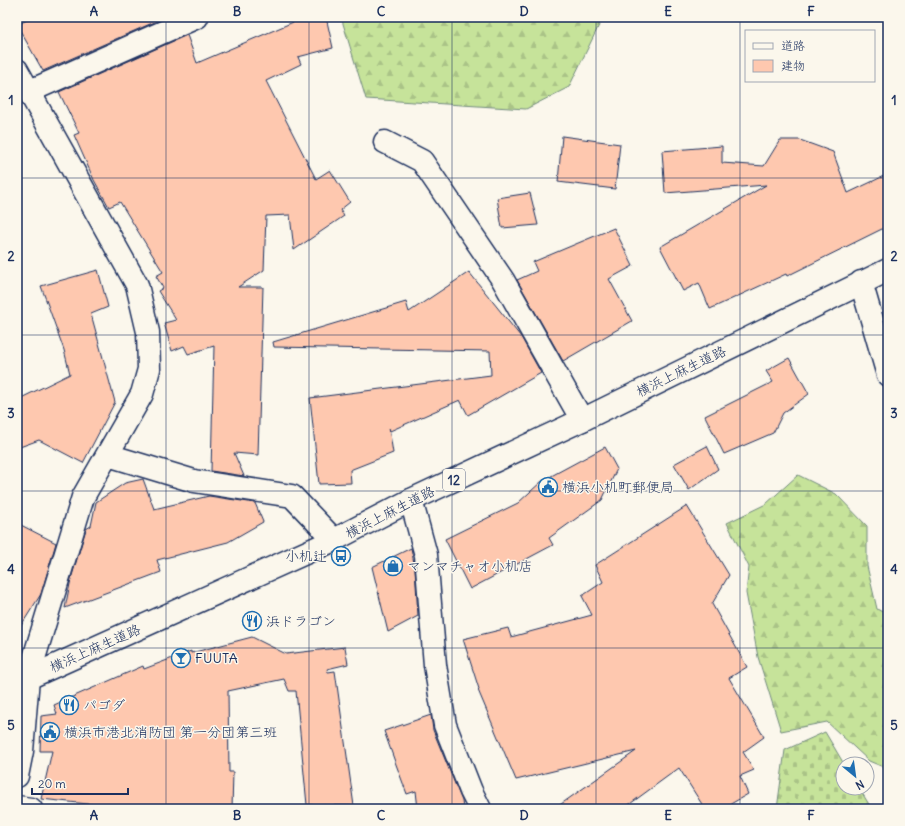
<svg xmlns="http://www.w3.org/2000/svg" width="905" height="826" font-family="Delius,'Klee One',sans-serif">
  <defs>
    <pattern id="forest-firs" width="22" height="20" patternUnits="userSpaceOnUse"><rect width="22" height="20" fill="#c6e39a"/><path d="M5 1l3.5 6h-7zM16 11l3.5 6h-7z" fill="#aac387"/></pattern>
    <pattern id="cemetery-stones" width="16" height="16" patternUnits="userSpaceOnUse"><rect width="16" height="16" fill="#c6e39a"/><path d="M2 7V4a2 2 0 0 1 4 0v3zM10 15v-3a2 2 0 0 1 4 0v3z" fill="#aac387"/></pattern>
  </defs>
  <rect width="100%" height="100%" fill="#fbf7ec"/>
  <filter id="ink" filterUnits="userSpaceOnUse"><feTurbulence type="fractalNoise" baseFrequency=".025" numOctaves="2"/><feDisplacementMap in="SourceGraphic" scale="8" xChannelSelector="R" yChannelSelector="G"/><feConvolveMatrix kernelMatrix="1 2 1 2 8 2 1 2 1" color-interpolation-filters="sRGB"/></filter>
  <g filter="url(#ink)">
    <g fill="url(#forest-firs)" stroke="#70897c">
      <polygon points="341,17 603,17 569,87 526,109 366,99"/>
      <polygon points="798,475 836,494 867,526 867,566 877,609 888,615 888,769 869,761 827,722 781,731 758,657 746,593 749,567 727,523 766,504"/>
    </g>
    <polygon fill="url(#cemetery-stones)" stroke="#70897c" points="825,732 844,764 843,788 859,788 870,806 866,809 777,809 785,750"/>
    <g fill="#fec8af" stroke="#1b2f5e">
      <polygon points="33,17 166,17 43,71 17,25"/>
      <polygon points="305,17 326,17 333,48 298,57 301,64 266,81 316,179 330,170 350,202 340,210 344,216 294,250 290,215 266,216 264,270 238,287 263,287 258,455 234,453 244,476 211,471 214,346 188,354 184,346 172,351 164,323 176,320 158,291 163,288 156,276 163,272 120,202 109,207 94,180 74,135 79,133 59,92 187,35 197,63"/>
      <polygon points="562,136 620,144 615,189 558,182"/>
      <polygon points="780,140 800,140 833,152 848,193 888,174 888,226 787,276 786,274 710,309 699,283 683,291 660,247 766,185 665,193 662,151 722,146 722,163 764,166"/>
      <polygon points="530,193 538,225 502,228 497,198"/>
      <polygon points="614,228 633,266 609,279 632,321 563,361 517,280 537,271 533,262"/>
      <polygon points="98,270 108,307 91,314 115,402 83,463 39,440 17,448 17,400 70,374 64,350 41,286"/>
      <polygon points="469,272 521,337 541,373 468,415 460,400 390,431 389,428 393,453 350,470 351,483 319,484 310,398 491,375 490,351 274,347 273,342 406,302 409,312"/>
      <polygon points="789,358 809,394 783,413 773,433 724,454 705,416 773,382 766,371"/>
      <polygon points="707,446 718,469 689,490 674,464"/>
      <polygon points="605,447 617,469 602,500 549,538 553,545 470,589 445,539 518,503 542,481"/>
      <polygon points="143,479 154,509 209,496 255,503 263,522 228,542 157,560 161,572 65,608 71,579 86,529 91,526 96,502 125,483"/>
      <polygon points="687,506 729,575 712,604 747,667 729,678 764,737 743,752 754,770 740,776 748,794 722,809 705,809 679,768 623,809 554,809 636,751 516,780 478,690 479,689 463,639 508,628 511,637 592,615 582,596 603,582 595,565"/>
      <polygon points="17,523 56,543 41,594 17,632"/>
      <polygon points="411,548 415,568 418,616 388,632 372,567"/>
      <polygon points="252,637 286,654 345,647 348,664 327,669 328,672 335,671 354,806 307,805 296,691 289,691 284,679 228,691 229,772 233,772 232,809 135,809 41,799 52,751 40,751 41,716 57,714 54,705 143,666 144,669 191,651 191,653"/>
      <polygon points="431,715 433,730 462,801 463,809 418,809 416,791 407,794 394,759 384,731"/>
    </g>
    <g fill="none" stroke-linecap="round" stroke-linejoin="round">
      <g stroke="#1b2f5e" stroke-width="25">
        <g id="minor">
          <polyline points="17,70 137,285 148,332 149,369 142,394 83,497 28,678 22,751 17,776"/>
          <polyline points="30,91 197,17"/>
          <polyline points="385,142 422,161 503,280 582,420"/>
          <polyline points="861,282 888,375"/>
          <polyline points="108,455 194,481 292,496 334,540"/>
          <polyline points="411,500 426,555 435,665 445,725 471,791 480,809"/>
          <polyline points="17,807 31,809"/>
        </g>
      </g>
      <g stroke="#1b2f5e" stroke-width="25">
        <polyline id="major" points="17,683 334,540 411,500 582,420 888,270"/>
      </g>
      <use href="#minor" stroke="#fbf7ec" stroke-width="22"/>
      <use href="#major" stroke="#fbf7ec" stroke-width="22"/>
    </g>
  </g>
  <path fill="none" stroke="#1b2f5e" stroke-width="1" stroke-opacity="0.55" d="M166,17V809M309,17V809M452,17V809M596,17V809M740,17V809M17,178H888M17,335H888M17,491H888M17,648H888"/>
  <defs>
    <g id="civic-ring" transform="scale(1)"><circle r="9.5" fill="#fbf7ec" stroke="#1f6fb2" stroke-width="1.5"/><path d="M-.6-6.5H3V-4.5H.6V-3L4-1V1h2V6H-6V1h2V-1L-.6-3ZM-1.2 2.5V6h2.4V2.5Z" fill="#1f6fb2"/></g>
    <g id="bus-ring" transform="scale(1)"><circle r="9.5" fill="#fbf7ec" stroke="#1f6fb2" stroke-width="1.5"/><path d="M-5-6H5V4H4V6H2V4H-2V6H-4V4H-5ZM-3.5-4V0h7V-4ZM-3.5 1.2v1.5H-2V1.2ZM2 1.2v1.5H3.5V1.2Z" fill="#1f6fb2"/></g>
    <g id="shop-ring" transform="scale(1)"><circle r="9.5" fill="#fbf7ec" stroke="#1f6fb2" stroke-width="1.5"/><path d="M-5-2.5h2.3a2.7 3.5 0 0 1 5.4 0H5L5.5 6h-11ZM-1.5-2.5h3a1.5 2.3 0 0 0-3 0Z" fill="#1f6fb2"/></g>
    <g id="restaurant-ring" transform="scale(1)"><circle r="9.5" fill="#fbf7ec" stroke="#1f6fb2" stroke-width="1.5"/><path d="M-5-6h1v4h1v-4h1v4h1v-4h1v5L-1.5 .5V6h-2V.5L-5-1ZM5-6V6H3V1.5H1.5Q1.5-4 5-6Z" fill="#1f6fb2"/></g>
    <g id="bar-ring" transform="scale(1)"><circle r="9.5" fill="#fbf7ec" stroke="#1f6fb2" stroke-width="1.5"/><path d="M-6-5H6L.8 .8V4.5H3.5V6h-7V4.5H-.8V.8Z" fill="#1f6fb2"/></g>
  </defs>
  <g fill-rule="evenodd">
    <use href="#civic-ring" x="548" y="487"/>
    <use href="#bus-ring" x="341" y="556"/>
    <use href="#shop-ring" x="393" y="566"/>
    <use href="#restaurant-ring" x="252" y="621"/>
    <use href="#bar-ring" x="181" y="658"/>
    <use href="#restaurant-ring" x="69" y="705"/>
    <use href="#civic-ring" x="50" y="732"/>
  </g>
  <g text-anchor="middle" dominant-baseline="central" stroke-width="3" stroke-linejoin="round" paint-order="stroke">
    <rect fill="#fbf7ec" stroke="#5e6b89" stroke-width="1" x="443" y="469" width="22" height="22" rx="3"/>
    <g font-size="13" font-weight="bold" fill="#1b2f5e">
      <text x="454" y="480">12</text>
    </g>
    <g font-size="14" fill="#1b2f5e" stroke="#fbf7ec">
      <text transform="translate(681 371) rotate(-26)">横浜上麻生道路</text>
      <text transform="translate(390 512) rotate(-27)">横浜上麻生道路</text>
      <text transform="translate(95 648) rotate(-24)">横浜上麻生道路</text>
    </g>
    <g font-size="14" fill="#1b2f5e" stroke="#fbf7ec" text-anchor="start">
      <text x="562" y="487">横浜小机町郵便局</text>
      <text x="327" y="556" text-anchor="end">小机辻</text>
      <text x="407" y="566">マンマチャオ小机店</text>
      <text x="266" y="621">浜ドラゴン</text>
      <text x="195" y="658">FUUTA</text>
      <text x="83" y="705">パゴダ</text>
      <text x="64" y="732">横浜市港北消防団 第一分団第三班</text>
    </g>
  </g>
  <rect width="905" height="826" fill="none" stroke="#fbf7ec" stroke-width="44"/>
  <rect x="745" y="30" width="130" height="52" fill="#fbf7ec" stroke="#a1a7b3"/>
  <rect x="753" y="43" width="20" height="6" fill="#fbf7ec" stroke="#a1a7b3"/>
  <text x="781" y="50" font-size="12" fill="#1b2f5e">道路</text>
  <rect x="753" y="60" width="20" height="12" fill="#fec8af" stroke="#a1a7b3"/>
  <text x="781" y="70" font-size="12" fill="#1b2f5e">建物</text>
  <g transform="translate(855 776) rotate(151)"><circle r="19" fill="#fbf7ec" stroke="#a1a7b3"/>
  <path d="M0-3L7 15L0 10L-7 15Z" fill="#1f6fb2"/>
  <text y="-6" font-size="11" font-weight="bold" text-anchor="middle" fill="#1b2f5e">N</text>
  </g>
  <path d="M32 788v6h96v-6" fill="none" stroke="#1b2f5e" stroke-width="2"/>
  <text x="38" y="788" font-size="12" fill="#1b2f5e" stroke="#fbf7ec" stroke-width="3" paint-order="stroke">20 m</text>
  <rect x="22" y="22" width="861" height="782" fill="none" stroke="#1b2f5e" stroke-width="1.5"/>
  <g font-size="13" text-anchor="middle" font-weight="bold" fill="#1b2f5e">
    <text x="94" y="16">A</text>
    <text x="237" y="16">B</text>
    <text x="381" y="16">C</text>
    <text x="524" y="16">D</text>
    <text x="668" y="16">E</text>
    <text x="811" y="16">F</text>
    <text x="11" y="105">1</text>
    <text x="894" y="105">1</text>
    <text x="11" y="261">2</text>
    <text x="894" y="261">2</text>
    <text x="11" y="418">3</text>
    <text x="894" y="418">3</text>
    <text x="11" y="574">4</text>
    <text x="894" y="574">4</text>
    <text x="11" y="730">5</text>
    <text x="894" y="730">5</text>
    <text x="94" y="820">A</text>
    <text x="237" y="820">B</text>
    <text x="381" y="820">C</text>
    <text x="524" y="820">D</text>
    <text x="668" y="820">E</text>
    <text x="811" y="820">F</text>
  </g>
</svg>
